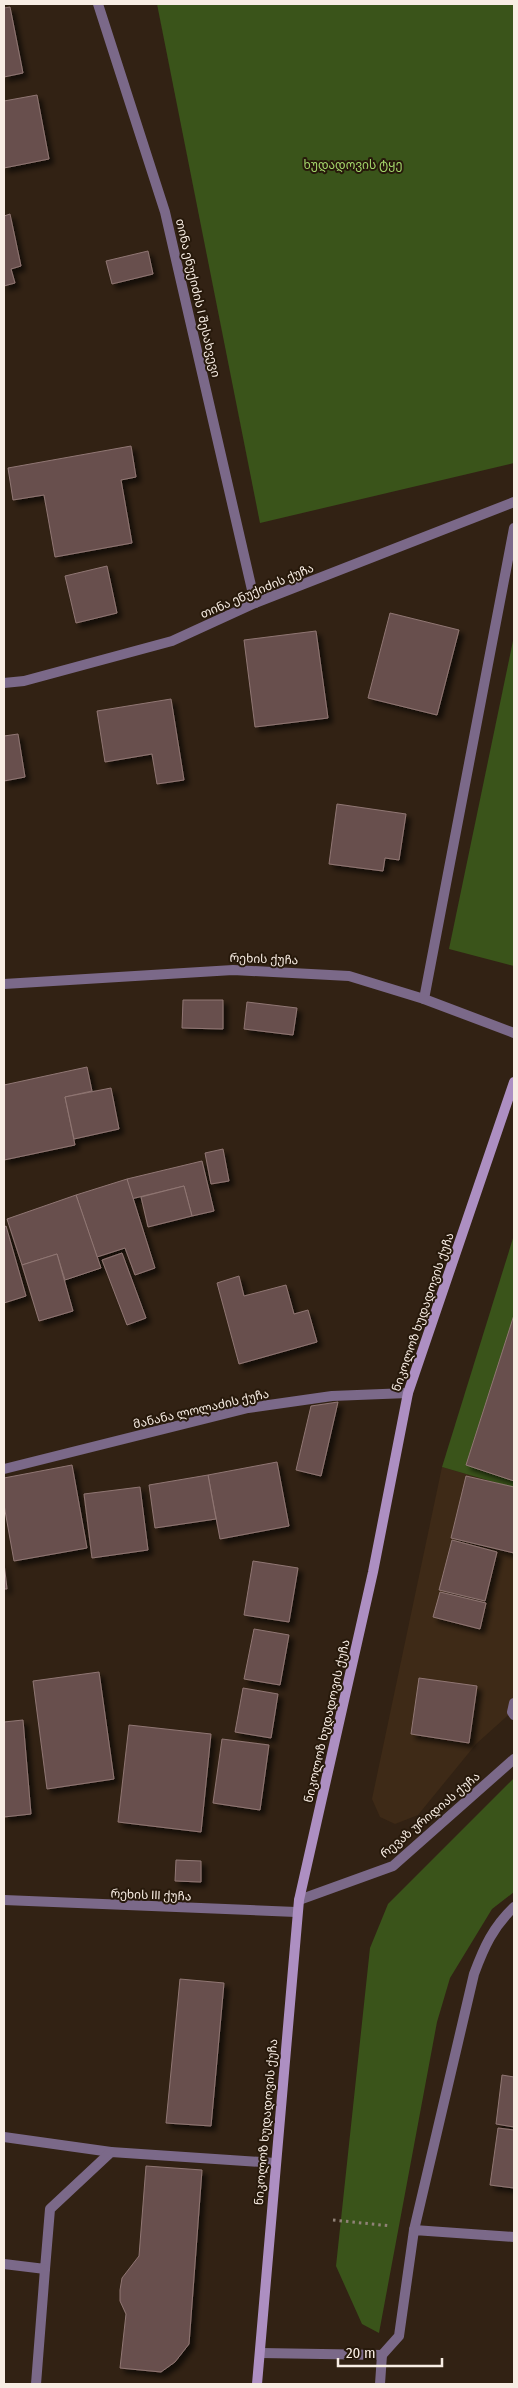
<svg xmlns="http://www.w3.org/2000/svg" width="518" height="2388" font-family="'Fira Sans Condensed','Noto Sans Georgian',sans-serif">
  <defs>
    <filter id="shadow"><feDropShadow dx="4.5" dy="4.5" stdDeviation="2.5" flood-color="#0009"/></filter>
  </defs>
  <rect width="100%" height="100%" fill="#322214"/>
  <polygon fill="#3e2a17" points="442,1467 514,1488 514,1710 476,1744 418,1815 395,1824 380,1817 372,1799"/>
  <g fill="#3a541a">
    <polygon points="157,4 514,4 514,463 260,523"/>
    <polygon points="514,636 514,966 449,949"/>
    <polygon points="514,1235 514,1488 442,1467"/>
    <polygon points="514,1778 514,1892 492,1909 450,1978 437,2022 379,2333 362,2324 336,2266 370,1948 388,1904"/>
  </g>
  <g fill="#68504e" stroke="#907673" filter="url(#shadow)">
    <polygon points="10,7 23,73 4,77 4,8"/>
    <polygon points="37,95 49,159 4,168 4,101"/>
    <polygon points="10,214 21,266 11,269 15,283 4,286 4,216"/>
    <polygon points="148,251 153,274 112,284 106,261"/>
    <polygon points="131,446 136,477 121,480 132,543 55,557 44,495 13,500 8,468"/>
    <polygon points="107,566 117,613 76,623 65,576"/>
    <polygon points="390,613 459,630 437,715 368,698"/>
    <polygon points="316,631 328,718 255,727 244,640"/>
    <polygon points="171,699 184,780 157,784 152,754 105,762 97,711"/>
    <polygon points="18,734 25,777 4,781 4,736"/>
    <polygon points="337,804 406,814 399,860 385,858 383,871 329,864"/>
    <polygon points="183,1000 223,1000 223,1029 182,1028"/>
    <polygon points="247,1002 297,1008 293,1035 244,1029"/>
    <polygon points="87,1067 92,1091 65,1097 75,1145 4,1160 4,1085"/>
    <polygon points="111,1088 119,1129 74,1139 65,1097"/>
    <polygon points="223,1149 229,1181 211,1184 205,1153"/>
    <polygon points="202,1161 214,1211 192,1216 184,1186 131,1199 127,1179"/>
    <polygon points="127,1179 155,1268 135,1275 125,1248 97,1257 76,1195"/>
    <polygon points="184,1186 192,1216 148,1227 141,1197"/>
    <polygon points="76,1195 101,1268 65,1280 57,1254 22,1265 7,1219"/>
    <polygon points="6,1226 26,1296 4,1303 4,1227"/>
    <polygon points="122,1253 146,1318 127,1325 102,1260"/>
    <polygon points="57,1254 73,1311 39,1321 22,1265"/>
    <polygon points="239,1276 244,1296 286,1285 294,1314 308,1310 317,1342 239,1364 217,1283"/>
    <polygon points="514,1315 514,1481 466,1465"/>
    <polygon points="338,1402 321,1476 296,1470 311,1406"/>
    <polygon points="277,1462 289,1526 220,1539 208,1475"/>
    <polygon points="72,1465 87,1548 14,1561 4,1505 4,1478"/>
    <polygon points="208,1475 216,1519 155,1528 149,1485"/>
    <polygon points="466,1476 514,1487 514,1553 451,1538"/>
    <polygon points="140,1487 148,1550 92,1558 84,1494"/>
    <polygon points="452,1540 497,1552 485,1601 439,1590"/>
    <polygon points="253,1561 298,1568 289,1622 244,1615"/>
    <polygon points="4,1563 7,1589 4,1589"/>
    <polygon points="440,1592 486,1603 480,1629 433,1617"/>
    <polygon points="254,1629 289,1635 280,1685 244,1679"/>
    <polygon points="99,1672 114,1779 47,1789 33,1681"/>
    <polygon points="419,1678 477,1686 469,1743 411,1734"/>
    <polygon points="243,1688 278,1694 271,1738 235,1732"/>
    <polygon points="23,1720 31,1814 4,1817 4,1722"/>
    <polygon points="129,1725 211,1734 201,1832 118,1822"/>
    <polygon points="222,1739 269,1745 260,1810 213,1803"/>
    <polygon points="176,1860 201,1861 201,1882 175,1881"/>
    <polygon points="180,1979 224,1983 211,2126 166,2123"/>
    <polygon points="502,2075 514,2077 514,2127 496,2124"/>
    <polygon points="498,2128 514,2130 514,2188 490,2185"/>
    <polygon points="146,2166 202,2170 189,2344 175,2362 161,2372 120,2368 126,2314 120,2301 120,2290 122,2278 139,2256"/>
  </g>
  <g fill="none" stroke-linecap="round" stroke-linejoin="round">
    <polyline stroke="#908277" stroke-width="3" stroke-dasharray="2.5 4" stroke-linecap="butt" points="333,2220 391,2226"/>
    <g stroke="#7b6989" stroke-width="10">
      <polyline points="514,1703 512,1712 514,1715"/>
      <polyline points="4,2137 111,2152"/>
      <polyline points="4,2264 45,2269 50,2209 111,2152 275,2163"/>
      <polyline points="36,2384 45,2269"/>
      <polyline points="380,2384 382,2355"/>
    </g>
    <g stroke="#7b6989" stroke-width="10">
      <polyline points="98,4 165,212 255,603"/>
      <polyline points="4,683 24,681 172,641 255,603 514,502"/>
      <polyline points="4,984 233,970 349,976 424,999 514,1033"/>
      <polyline points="424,999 514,528"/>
      <polyline points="4,1469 248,1408 332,1396 408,1393"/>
      <polyline points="4,1900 296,1912"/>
      <path d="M414,2230L474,1974C484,1947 493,1927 514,1907"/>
      <polyline points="261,2353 382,2355 399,2336 414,2230 514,2237"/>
    </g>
    <polyline stroke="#7b6989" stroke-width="10" points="299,1900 393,1866 514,1759"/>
    <polyline stroke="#ad8fc2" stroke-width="10" points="257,2384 299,1900 373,1572 408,1393 514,1082"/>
  </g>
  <g text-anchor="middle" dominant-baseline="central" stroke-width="4" stroke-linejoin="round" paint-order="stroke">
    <g font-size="12" fill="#a3d66a" stroke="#27190b">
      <text x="353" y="165">ხუდადოვის ტყე</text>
    </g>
    <g font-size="12" fill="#f8ede4" stroke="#27190b">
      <text transform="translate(198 298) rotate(77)">თინა ენუქიძის I შესახვევი</text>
      <text transform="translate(257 591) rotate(-23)">თინა ენუქიძის ქუჩა</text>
      <text transform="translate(264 959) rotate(2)">რეხის ქუჩა</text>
      <text transform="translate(423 1312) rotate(-71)">ნიკოლოზ ხუდადოვის ქუჩა</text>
      <text transform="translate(201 1409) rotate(-13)">მანანა ლოლაძის ქუჩა</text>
      <text transform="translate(327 1721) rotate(-77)">ნიკოლოზ ხუდადოვის ქუჩა</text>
      <text transform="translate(430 1815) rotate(-40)">რევაზ ურიდიას ქუჩა</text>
      <text transform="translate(151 1895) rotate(2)">რეხის III ქუჩა</text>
      <text transform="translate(266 2122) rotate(-85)">ნიკოლოზ ხუდადოვის ქუჩა</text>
    </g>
  </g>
  <rect width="518" height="2388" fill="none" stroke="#f8ede4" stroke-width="10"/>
  <path d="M338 2358v8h104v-8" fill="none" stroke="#f8ede4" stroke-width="2.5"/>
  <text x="346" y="2358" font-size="15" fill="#f8ede4" stroke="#27190b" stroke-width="4" paint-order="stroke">20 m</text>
</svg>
